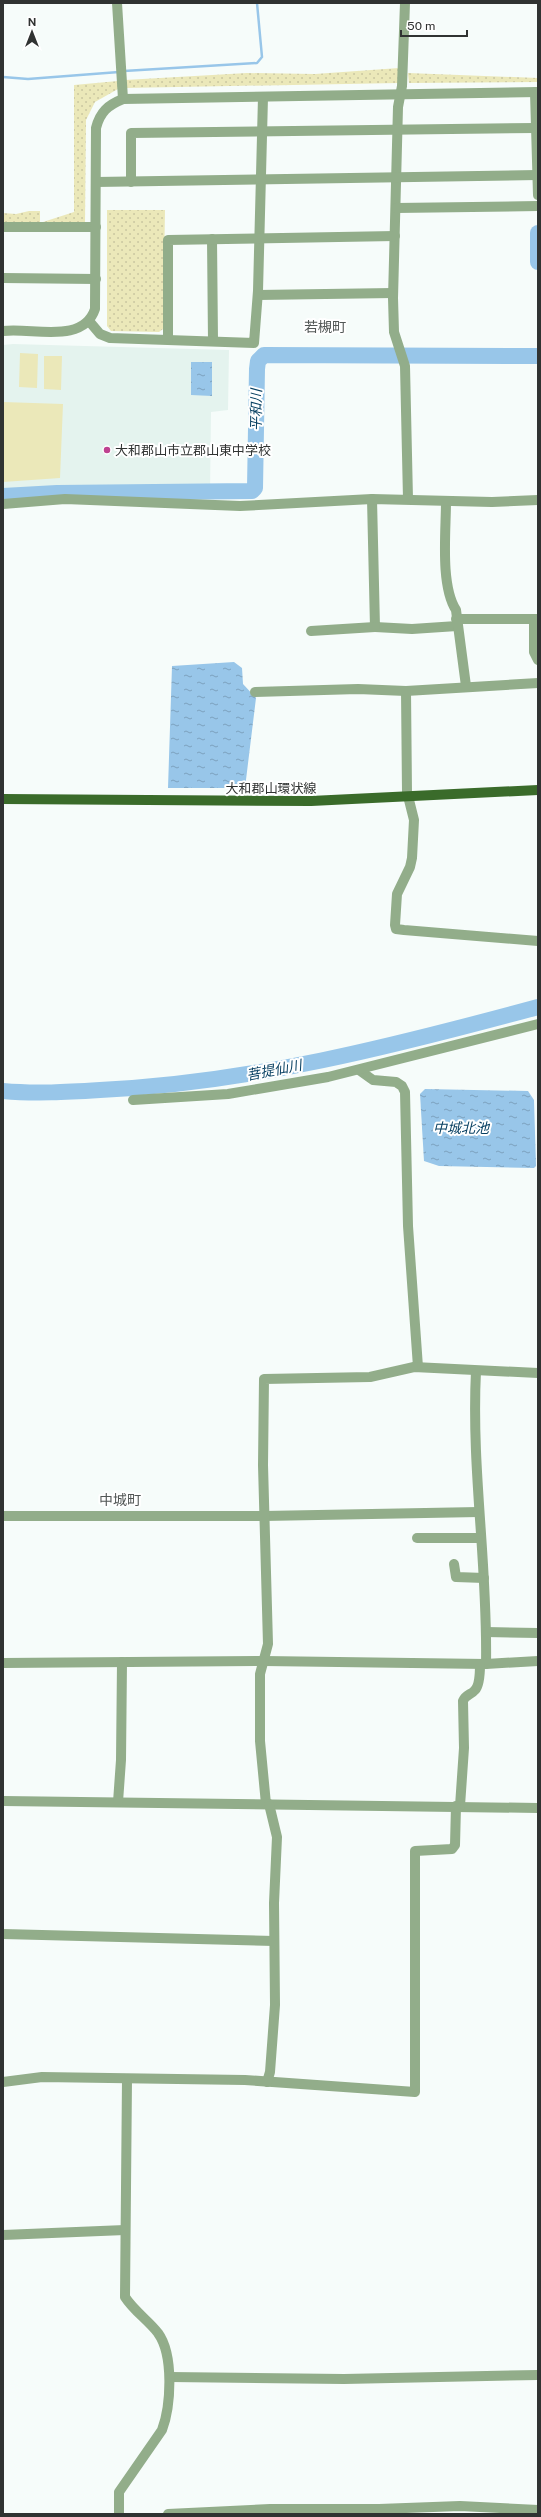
<svg xmlns="http://www.w3.org/2000/svg" width="541" height="2517" font-family="'Public Sans','Noto Sans JP',sans-serif">
  <defs>
    <pattern id="grass-dots" width="8" height="8" patternUnits="userSpaceOnUse"><rect width="8" height="8" fill="#ebe8b9"/><path d="M2 2h.1M6 6h.1" fill="none" stroke="#cac7a0" stroke-width="1.8" stroke-linecap="round"/></pattern>
    <pattern id="water-ripples" width="26" height="14" patternUnits="userSpaceOnUse"><rect width="26" height="14" fill="#98c6e9"/><path d="M2 4q2-2 4 0t4 0M15 11q2-2 4 0t4 0" fill="none" stroke="#7ca1bd"/></pattern>
  </defs>
  <rect width="100%" height="100%" fill="#f6fcfa"/>
  <polygon fill="#e4f3ee" points="13,344 229,350 228,410 211,412 210,493 67,489 3,494 3,345"/>
  <g fill="url(#grass-dots)">
    <polygon points="399,68 399,83 125,88 125,80 247,73 315,74"/>
    <polygon points="408,73 538,78 538,82 409,83"/>
    <polygon points="118,81 118,89 95,102 86,120 85,223 43,222 74,212 74,85"/>
    <polygon points="107,210 165,210 163,329 159,332 111,331 107,326"/>
    <polygon points="29,211 40,211 40,222 3,222 3,213 16,214"/>
  </g>
  <g fill="#ebe8b9">
    <polygon points="20,353 38,354 37,388 19,387"/>
    <polygon points="44,356 62,356 61,390 44,389"/>
    <polygon points="3,402 63,404 60,478 3,482"/>
  </g>
  <g fill="url(#water-ripples)">
    <polygon points="191,362 212,362 212,396 191,395"/>
    <polygon points="234,662 242,668 243,684 256,698 245,788 168,788 172,666"/>
    <polygon points="425,1089 528,1091 534,1100 536,1166 534,1168 439,1166 424,1161 420,1094"/>
  </g>
  <g fill="none" stroke-linecap="round" stroke-linejoin="round">
    <g stroke="#98c6e9" stroke-width="2.5">
      <polyline points="124,71 257,63 262,57 257,3"/>
      <polyline points="3,77 28,79 119,72"/>
    </g>
    <g stroke="#98c6e9" stroke-width="16">
      <polyline points="538,233 538,262"/>
      <polyline points="3,496 57,493 252,491 255,488 257,369 258,361 264,355 538,356"/>
      <path d="M3,1091C35,1094 68,1092 100,1090C250,1083 394,1046 538,1007"/>
    </g>
    <g stroke="#92ad8a" stroke-width="10">
      <polyline points="117,3 123,99"/>
      <polyline points="405,3 402,86 398,107 393,298 394,332 405,366 408,499"/>
      <polyline points="535,92 538,195"/>
      <polyline points="96,182 537,175"/>
      <polyline points="131,182 131,133 535,128"/>
      <polyline points="396,208 538,206"/>
      <polyline points="3,227 96,227"/>
      <polyline points="212,239 213,340"/>
      <polyline points="3,278 96,279"/>
      <polyline points="258,295 393,293"/>
      <polyline points="89,321 100,334 110,338 254,343 258,291 263,97"/>
      <path d="M3,331C32,327 83,345 95,309L96,128C100,112 108,105 123,99L538,92"/>
      <polyline points="168,339 168,240 395,236"/>
      <polyline points="372,499 375,627 412,629 457,626"/>
      <path d="M446,502C446,531 440,585 456,610L466,686"/>
      <polyline points="3,504 65,499 240,506 372,499 492,502 538,500"/>
      <polyline points="456,619 538,619"/>
      <polyline points="534,619 534,652 538,660"/>
      <polyline points="311,631 375,627"/>
      <polyline points="538,683 406,691 407,792 414,820 412,858 410,867 397,894 395,925 396,929 404,930 538,941"/>
      <polyline points="255,692 358,689 406,691"/>
      <polyline points="359,1070 373,1080 396,1082 402,1086 405,1092 408,1226 418,1367"/>
      <polyline points="133,1100 228,1094 328,1077 538,1024"/>
      <path d="M476,1371C471,1469 488,1566 486,1664"/>
      <polyline points="3,1516 264,1516 479,1512"/>
      <polyline points="417,1538 480,1538"/>
      <polyline points="454,1564 456,1577 484,1578"/>
      <polyline points="486,1632 538,1633"/>
      <polyline points="3,1663 264,1661 486,1664 538,1661"/>
      <polyline points="3,1801 538,1808"/>
      <polyline points="118,1802 121,1760 122,1662"/>
      <polyline points="266,1804 260,1741 260,1674 268,1644 263,1465 264,1379 370,1377 414,1367 538,1373"/>
      <path d="M460,1806L464,1748L463,1701C466,1694 471,1695 475,1690C480,1685 480,1671 480,1664"/>
      <polyline points="3,1934 274,1941"/>
      <polyline points="3,2082 42,2077 245,2080 415,2092 415,1851 452,1849 455,1845 456,1806"/>
      <polyline points="267,2082 270,2072 275,2005 274,1903 277,1837 269,1804"/>
      <polyline points="3,2235 125,2230"/>
      <polyline points="170,2377 344,2379 538,2375"/>
      <path d="M119,2514V2492L162,2430C171,2406 174,2355 158,2333C148,2320 134,2311 125,2297L127,2079"/>
      <polyline points="168,2514 270,2509 379,2509 460,2506 538,2510"/>
    </g>
    <polyline stroke="#3a6b2a" stroke-width="10" points="3,799 311,801 538,790"/>
  </g>
  <circle fill="#be4190" stroke="#fff" stroke-width="1.5" cx="107" cy="450" r="4"/>
  <g text-anchor="middle" dominant-baseline="central" stroke-width="4" stroke-linejoin="round" paint-order="stroke">
    <g font-size="13" fill="#303332" stroke="#fff" text-anchor="start">
      <text x="115" y="450">大和郡山市立郡山東中学校</text>
    </g>
    <g font-size="13" fill="#303332" stroke="#fff">
      <text x="271" y="788">大和郡山環状線</text>
    </g>
    <g font-size="14" fill="#525756" stroke="#fff">
      <text x="325" y="327">若槻町</text>
      <text x="120" y="1500">中城町</text>
    </g>
    <g font-size="14" font-style="italic" fill="#084062" stroke="#fff">
      <text transform="translate(256 410) rotate(-89)">平和川</text>
      <text transform="translate(274 1070) rotate(-11)">菩提仙川</text>
      <text x="461" y="1128">中城北池</text>
    </g>
  </g>
  <rect width="541" height="2517" fill="none" stroke="#303332" stroke-width="8"/>
  <g transform="translate(32 32)" stroke="#ffffff" stroke-width="3" paint-order="stroke">
  <path d="M0-3L7 15L0 10L-7 15Z" fill="#303332"/>
  <text y="-6" font-size="11" font-weight="bold" text-anchor="middle" fill="#303332">N</text>
  </g>
  <path d="M401 30v6h66v-6" fill="none" stroke="#303332" stroke-width="2"/>
  <text x="407" y="30" font-size="12" fill="#303332" stroke="#ffffff" stroke-width="3" paint-order="stroke">50 m</text>
</svg>
